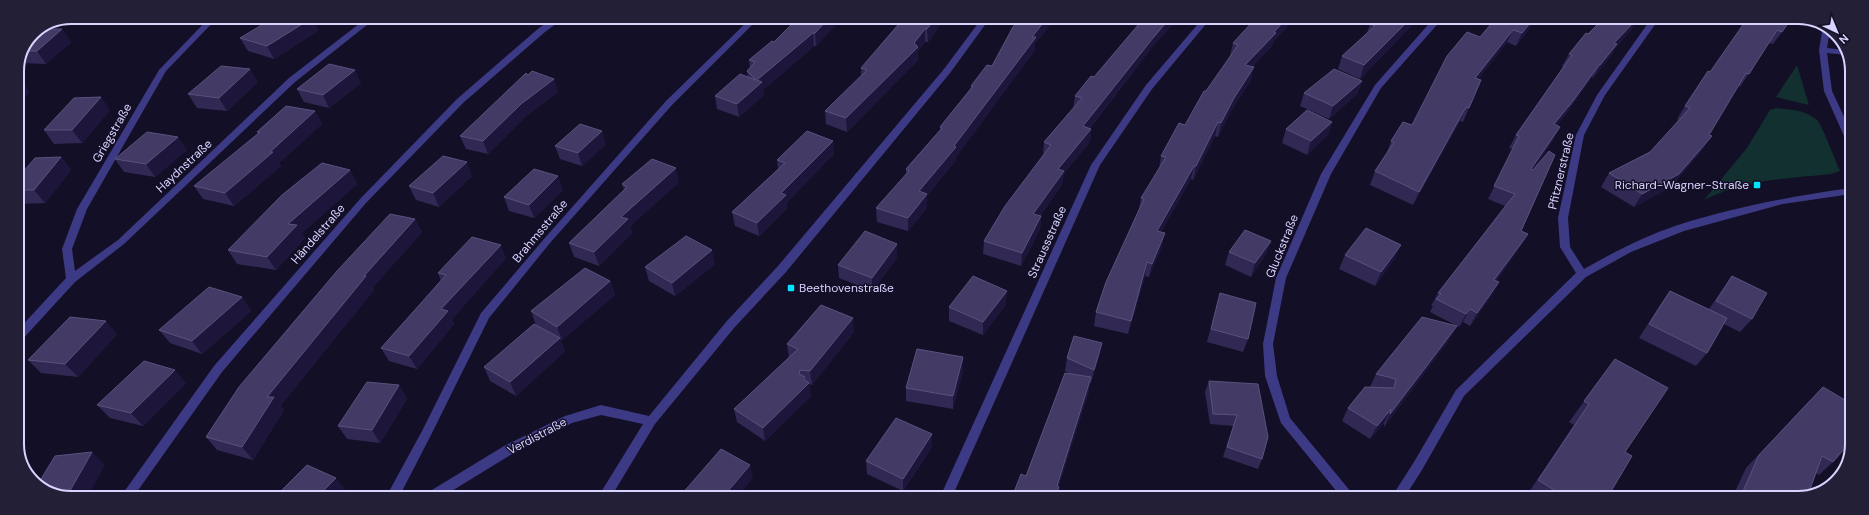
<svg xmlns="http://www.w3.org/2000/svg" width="1869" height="515" font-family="'DM Sans',sans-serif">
  <rect width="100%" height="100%" fill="#130f26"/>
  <g fill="#12302f">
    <polygon points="1797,65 1809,105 1776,97"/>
    <path d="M1776,108C1789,109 1807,110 1817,120C1823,127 1835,160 1840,171L1831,174C1784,179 1747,179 1704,200L1747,148L1770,110Z"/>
  </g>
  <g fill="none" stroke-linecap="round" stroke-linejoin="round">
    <g fill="#3d3a85" fill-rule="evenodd">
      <polygon points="210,17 218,17 166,71 87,209 72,249 75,271 118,240 289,78 368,17 377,17 295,82 124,244 75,282 21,341 17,342 17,331 66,278 62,249 77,209 159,70"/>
      <polygon points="555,17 564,18 545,32 463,103 366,203 222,372 134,496 121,496 214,366 360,199 457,99 539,28"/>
      <polygon points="751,18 759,18 672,105 550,243 489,318 430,437 399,497 386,497 422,431 481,313 544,239 666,101"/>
      <polygon points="982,18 990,18 950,73 786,272 734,328 655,424 611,497 598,497 643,424 601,415 572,423 512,454 442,497 425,497 427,493 504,446 565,416 601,405 649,416 726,322 778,266 944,69"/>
      <polygon points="1203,18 1211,18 1152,89 1100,165 952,497 940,497 1091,165 1146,85"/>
      <polygon points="1434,18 1443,18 1381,88 1331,174 1286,278 1273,344 1277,376 1290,418 1356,498 1342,498 1281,423 1265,376 1263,344 1276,278 1321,174 1375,85"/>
      <path d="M1651,19H1659L1605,95L1584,135L1568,218L1570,247L1584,269C1614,252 1645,236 1678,225C1734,207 1793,196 1851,188V194L1783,204L1684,231L1631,252L1586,277L1464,396L1422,470L1404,498H1391L1414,462L1456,390L1576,273L1560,247L1558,218L1576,135L1597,95Z"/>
      <polygon points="1823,26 1830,30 1827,48 1845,50 1847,55 1827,53 1832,91 1852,134 1852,148 1848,145 1824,91 1819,50"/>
    </g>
  </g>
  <g fill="#312854">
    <polygon points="842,18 816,46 814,46 763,90 764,95 739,117 717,109 715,96 748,77 747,71 750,68 749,60 774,42"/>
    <polygon points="904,18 941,20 941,24 928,42 925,42 918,51 918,60 847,132 826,124 825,111 861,76 861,68"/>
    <polygon points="1256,18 1295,18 1274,41 1272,46 1252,67 1251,80 1231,111 1218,137 1215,136 1193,180 1191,179 1161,232 1162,246 1149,277 1145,276 1128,334 1094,326 1096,312 1139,209 1141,198 1159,169 1161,156 1185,125 1231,56 1230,56 1233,43"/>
    <polygon points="1496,18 1535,18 1529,29 1516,46 1507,42 1478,79 1481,80 1463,122 1460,121 1413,205 1370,185 1375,171 1387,153 1391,141 1412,125"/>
    <polygon points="1792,19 1773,44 1769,43 1740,87 1738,86 1709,135 1703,149 1671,187 1634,207 1601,187 1609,173 1650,152 1680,120 1677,119 1685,106 1710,72"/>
    <polygon points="1413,21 1411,26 1360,79 1338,69 1342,56 1367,33 1370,24"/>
    <polygon points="62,29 71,42 46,64 20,63 33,33"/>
    <polygon points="1632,29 1616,47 1610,57 1593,78 1592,77 1566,114 1557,125 1553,140 1533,170 1521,231 1528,234 1520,247 1496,281 1492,295 1470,326 1463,322 1459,327 1430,312 1433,306 1431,306 1438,293 1505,206 1488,199 1513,149 1509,148 1516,135 1563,67 1562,66 1569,54 1588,34"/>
    <polygon points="319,30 274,59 248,51 240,38"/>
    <polygon points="1035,44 1035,50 956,157 956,160 927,196 927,208 908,231 877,222 876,208 906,174 906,169 940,130 940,127 971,89 971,86 992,66"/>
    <polygon points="1150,50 1090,128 1091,129 1090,142 1064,173 1062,184 1040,216 1041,216 1040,229 1021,266 983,254 984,241 1043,155 1044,142 1073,109 1075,96 1094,77"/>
    <polygon points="554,79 558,92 525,117 488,154 466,149 460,136"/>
    <polygon points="1362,81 1357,94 1329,119 1300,106 1304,93"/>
    <polygon points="258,82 227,111 197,108 188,94"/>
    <polygon points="361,83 329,108 304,102 297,89"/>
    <polygon points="110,110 82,143 54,144 44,130"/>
    <polygon points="315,111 322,124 279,163 281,166 234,206 203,199 194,186 258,134 257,132"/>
    <polygon points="1332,122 1328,135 1307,155 1282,143 1286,129"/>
    <polygon points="606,144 582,166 560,159 555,146"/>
    <polygon points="187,150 155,177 124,172 115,159"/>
    <polygon points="834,154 787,202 787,208 759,236 735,226 732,212 778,169 777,160"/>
    <polygon points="61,157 71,170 45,203 19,204 17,203 17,179"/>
    <polygon points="350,170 357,184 302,233 305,238 276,270 237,264 228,250"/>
    <polygon points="472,176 439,207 416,200 409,186"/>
    <polygon points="679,182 630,226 632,233 599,266 574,257 569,243 624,190 622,184"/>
    <polygon points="563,190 534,218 509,211 504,197"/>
    <polygon points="415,219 422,232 373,287 374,290 280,406 284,410 253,460 217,450 206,437"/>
    <polygon points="1271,241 1266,254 1251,277 1225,265 1229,252"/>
    <polygon points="897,244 897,258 872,291 839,278 838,265"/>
    <polygon points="1851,250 1851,286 1844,258"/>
    <polygon points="1345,255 1395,258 1375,286 1339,269"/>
    <polygon points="506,258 452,319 454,324 417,369 389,361 381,348 441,281 438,273"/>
    <polygon points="715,264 675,296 649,281 645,267"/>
    <polygon points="1732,276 1752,319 1740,332 1724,324 1707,353 1696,366 1639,338 1660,305 1670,291 1709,309 1722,290"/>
    <polygon points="610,281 615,295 562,340 560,339 565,351 516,396 490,381 484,367 543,329 536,325 531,311"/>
    <polygon points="1220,293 1248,339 1243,352 1207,342"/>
    <polygon points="242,297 251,311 202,354 170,343 159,330"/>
    <polygon points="1006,304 983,335 949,321 949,307"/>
    <polygon points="854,332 812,385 809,384 811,396 765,441 737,422 734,409 789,358 787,344"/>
    <polygon points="117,334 78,377 41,373 28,360"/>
    <polygon points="1449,340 1384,427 1384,423 1370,439 1342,421 1348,408 1370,387 1376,374"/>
    <polygon points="1102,343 1099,356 1091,383 1090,383 1089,391 1058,488 1057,497 1012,497 1026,476 1071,374 1065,371 1067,358"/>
    <polygon points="963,357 963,370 953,409 906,401 906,388"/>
    <polygon points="1615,359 1607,498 1525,498 1574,425 1569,422"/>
    <polygon points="1209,381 1268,437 1262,459 1258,469 1223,457 1233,426 1210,424 1205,392"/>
    <polygon points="186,383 143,426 110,418 97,405"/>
    <polygon points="399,385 407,399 380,443 347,439 338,426"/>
    <polygon points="1810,400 1833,462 1819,475 1816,473 1799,498 1732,498 1746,468"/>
    <polygon points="932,447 903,491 867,474 866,461"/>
  </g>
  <g fill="#1d163a">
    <polygon points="312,18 319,30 274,59 267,46"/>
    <polygon points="829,18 842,18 816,46 815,33"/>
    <polygon points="936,18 943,18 941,20 941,24 928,42 927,29"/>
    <polygon points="1047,18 1056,18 1035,44 1035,50 956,157 956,160 927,196 927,208 908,231 908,218 919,191 954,146 1032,37"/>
    <polygon points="1170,18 1179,18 1150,50 1081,139 1083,126 1153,38"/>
    <polygon points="1287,18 1295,18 1274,41 1272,46 1241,78 1245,65"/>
    <polygon points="1411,18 1415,18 1413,21 1411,26 1360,79 1364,65"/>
    <polygon points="1534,18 1535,18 1529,29 1516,46 1522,33"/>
    <polygon points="1637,19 1638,19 1632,29 1616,47 1610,57 1593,78 1600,65 1614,43"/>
    <polygon points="62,29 71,42 46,64 37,51"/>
    <polygon points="925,29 925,42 918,51 918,60 847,132 846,118 914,43"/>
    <polygon points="1513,30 1507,42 1469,91 1475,78"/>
    <polygon points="813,33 814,46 763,90 764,95 739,117 737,104 757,80"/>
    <polygon points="1599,65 1592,77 1566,114 1547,137 1554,124"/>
    <polygon points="1254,67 1251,80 1231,111 1218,137 1221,123 1234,98"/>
    <polygon points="250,69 258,82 227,111 219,98"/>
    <polygon points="355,70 361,83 329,108 323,95"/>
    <polygon points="20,78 30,92 17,105 17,82"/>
    <polygon points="554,79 558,92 525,117 488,154 483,141 521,104"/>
    <polygon points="1362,81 1357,94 1329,119 1333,106"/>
    <polygon points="101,97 110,110 82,143 72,130"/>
    <polygon points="1466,107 1460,121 1413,205 1419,192"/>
    <polygon points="315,111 322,124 279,163 281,166 234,206 225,193"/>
    <polygon points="1218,122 1215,136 1193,180 1196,166"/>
    <polygon points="1332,122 1328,135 1307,155 1311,141"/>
    <polygon points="1560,127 1553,140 1524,183 1531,169"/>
    <polygon points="1091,129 1090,142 1064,173 1062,184 1032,227 1033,214 1058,169"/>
    <polygon points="602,131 606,144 582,166 578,153"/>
    <polygon points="1712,136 1703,149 1671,187 1634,207 1642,194"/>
    <polygon points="178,137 187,150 155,177 146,164"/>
    <polygon points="833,141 834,154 787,202 787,208 759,236 757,223 781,193"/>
    <polygon points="61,157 71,170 45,203 34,190"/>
    <polygon points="467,162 472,176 439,207 433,193"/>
    <polygon points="1194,166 1191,179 1154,244 1157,231"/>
    <polygon points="676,168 679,182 630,226 632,233 599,266 594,252 621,217"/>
    <polygon points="350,170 357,184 302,233 305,238 276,270 267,257 288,224"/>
    <polygon points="558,176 563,190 534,218 529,205"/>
    <polygon points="1041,216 1040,229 1021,266 1022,253"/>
    <polygon points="415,219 422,232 373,287 374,290 280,406 284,410 253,460 242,447 267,397 364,276"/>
    <polygon points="1165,233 1162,246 1149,277 1152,264"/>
    <polygon points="1528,234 1520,247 1487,293 1494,280"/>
    <polygon points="1271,241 1266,254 1251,277 1255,263"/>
    <polygon points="897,244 897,258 872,291 872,278"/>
    <polygon points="501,245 506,258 452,319 454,324 417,369 409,356 441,309"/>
    <polygon points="1401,245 1395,258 1375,286 1381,272"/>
    <polygon points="712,250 715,264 675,296 672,283"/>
    <polygon points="1147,262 1145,276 1128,334 1131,321"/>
    <polygon points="610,281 615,295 562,340 557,327"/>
    <polygon points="1499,282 1492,295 1470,326 1477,313"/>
    <polygon points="1007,291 1006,304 983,335 983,322"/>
    <polygon points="242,297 251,311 202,354 192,341"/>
    <polygon points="1470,309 1463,322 1459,327 1466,314"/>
    <polygon points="853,318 854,332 812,385 810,371"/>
    <polygon points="106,321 117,334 78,377 65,364"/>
    <polygon points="1457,326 1449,340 1384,427 1390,414"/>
    <polygon points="560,338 565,351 516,396 510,382"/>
    <polygon points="1102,343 1099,356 1091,383 1094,370"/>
    <polygon points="963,357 963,370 953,409 953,396"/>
    <polygon points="175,370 186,383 143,426 131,413"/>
    <polygon points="805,377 807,385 809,383 811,396 765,441 763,428"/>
    <polygon points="1091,377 1089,391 1058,488 1057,497 1055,497 1057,486"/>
    <polygon points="399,385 407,399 380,443 372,430"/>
    <polygon points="1391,409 1384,423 1370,439 1377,426"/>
    <polygon points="17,433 25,441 17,449"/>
    <polygon points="932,434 932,447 903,491 903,479"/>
    <polygon points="92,452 105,465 88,496 67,496"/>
    <polygon points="750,465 753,478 737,497 723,497"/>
    <polygon points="336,478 346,491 340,497 318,496"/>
  </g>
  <g fill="#433a66" stroke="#5a527e">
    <polygon points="275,17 312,18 267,46 240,38"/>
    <polygon points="798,18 829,18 815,33 813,33 757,80 762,82 737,104 715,96 740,74 756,80 747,71 755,62 749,60 772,41 774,42"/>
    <polygon points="904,18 936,18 927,29 925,29 914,43 918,47 846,118 825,111 867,70 861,68"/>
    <polygon points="1021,18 1047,18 1032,37 1036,37 954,146 956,147 919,191 927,194 908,218 876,208 909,171 906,169 942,128 940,127 973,86 971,86 987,65 992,66 1013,27"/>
    <polygon points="1144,18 1170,18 1153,38 1083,126 1091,129 1058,169 1064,171 1033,214 1041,216 1022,253 984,241 1005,206 1051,145 1044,142 1082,98 1075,96 1091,76 1094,77"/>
    <polygon points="1256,18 1287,18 1274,32 1276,33 1245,65 1254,67 1234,98 1221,123 1218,122 1196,166 1194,166 1157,231 1165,233 1152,264 1147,262 1131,321 1096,312 1106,282 1144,199 1141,198 1166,157 1161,156 1179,123 1185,125 1204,91 1206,91 1238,45 1233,43"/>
    <polygon points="1376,18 1411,18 1364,65 1342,56 1375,26 1370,24"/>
    <polygon points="1496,18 1534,18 1522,33 1513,30 1475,78 1481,80 1469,108 1466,107 1419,192 1375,171 1394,142 1391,141 1403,122 1412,125 1447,56 1467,32 1480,37"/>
    <polygon points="1603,19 1637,19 1614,43 1617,44 1600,65 1599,65 1573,101 1554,124 1560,127 1531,169 1533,170 1549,151 1555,155 1521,231 1528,234 1494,280 1499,282 1477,313 1470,309 1466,314 1436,299 1441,294 1438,293 1515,194 1494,186 1519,136 1516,135 1572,55 1569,54 1586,33 1588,34"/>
    <polygon points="1747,19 1791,19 1782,32 1777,30 1749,74 1746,73 1709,135 1712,136 1679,174 1642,194 1609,173 1650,152 1690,108 1685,106 1708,71 1710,72"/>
    <polygon points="42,29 62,29 37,51 25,51 33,33"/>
    <polygon points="329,64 355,70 323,95 297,89"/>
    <polygon points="221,66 250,69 219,98 188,94"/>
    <polygon points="1334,69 1362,81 1333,106 1304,93"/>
    <polygon points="532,71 554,79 521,104 483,141 460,136 526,73 528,75"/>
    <polygon points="101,97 72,130 44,130 74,98"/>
    <polygon points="286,106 315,111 270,152 273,152 225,193 194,186 260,132 257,132"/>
    <polygon points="1307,110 1332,122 1311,141 1286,129"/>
    <polygon points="580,124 602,131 578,153 555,146"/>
    <polygon points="807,131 833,141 781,193 786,195 757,223 732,212 785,163 777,160"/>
    <polygon points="147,132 178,137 146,164 115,159"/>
    <polygon points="443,156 467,162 433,193 409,186"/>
    <polygon points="61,157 34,190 17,190 17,179 35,158"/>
    <polygon points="652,159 676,168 621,217 628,219 594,252 569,243 627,187 622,184"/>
    <polygon points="322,163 350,170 288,224 297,225 267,257 228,250 282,195"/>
    <polygon points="534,169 558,176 529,205 504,197"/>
    <polygon points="390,214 415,219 364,276 366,276 267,397 274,397 242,447 206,437 239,387 337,271"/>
    <polygon points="1366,228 1401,245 1381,272 1345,255"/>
    <polygon points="1245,230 1271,241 1255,263 1229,252"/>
    <polygon points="865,231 897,244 872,278 838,265"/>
    <polygon points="686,236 712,250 672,283 645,267"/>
    <polygon points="472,237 501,245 441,309 448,311 409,356 381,348 446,275 438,273"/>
    <polygon points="585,268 610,281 557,327 531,311"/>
    <polygon points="973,276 1007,291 983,322 949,307"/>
    <polygon points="1732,276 1767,293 1752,319 1716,301"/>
    <polygon points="209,287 242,297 192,341 159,330"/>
    <polygon points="1670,291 1727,318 1707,353 1649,324"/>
    <polygon points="1220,293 1256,303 1248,339 1211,329"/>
    <polygon points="821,305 853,318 810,371 800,370 799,374 805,377 804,379 809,383 763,428 734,409 798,349 787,344"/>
    <polygon points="70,317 106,321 65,364 28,360"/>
    <polygon points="1422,317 1457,326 1390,414 1391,409 1377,426 1348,408 1365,387 1394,388 1396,379 1376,374"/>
    <polygon points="534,324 560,338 510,382 484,367"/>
    <polygon points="1074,336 1102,343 1094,370 1067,358"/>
    <polygon points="917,349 963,357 953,396 906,388"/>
    <polygon points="1615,359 1668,388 1625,452 1632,456 1607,498 1567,498 1538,480 1589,404 1584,401"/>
    <polygon points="144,361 175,370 131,413 97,405"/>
    <polygon points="1065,373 1091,377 1057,486 1059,487 1055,497 1012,497 1021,474 1026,476"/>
    <polygon points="1209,381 1258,384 1268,437 1262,459 1227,447 1237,415 1213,414"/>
    <polygon points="367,382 399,385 372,430 338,426"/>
    <polygon points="1823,387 1850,403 1850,442 1833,462 1822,456 1808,495 1799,498 1740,498 1759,455"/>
    <polygon points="896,418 932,434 903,479 866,461"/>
    <polygon points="721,449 750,465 723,497 684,497 681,495"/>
    <polygon points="92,452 67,496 57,496 38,484 55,456"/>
    <polygon points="307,465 336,478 318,496 276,496"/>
    <polygon points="163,492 205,496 160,496"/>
    <polygon points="1254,493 1261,497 1251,497"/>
  </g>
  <g fill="#00e5ff" stroke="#130f26" stroke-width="1.5">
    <rect x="1753" y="181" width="8" height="8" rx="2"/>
    <rect x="787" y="284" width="8" height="8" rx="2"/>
  </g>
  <g text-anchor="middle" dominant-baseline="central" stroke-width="3" stroke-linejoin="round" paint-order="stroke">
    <g font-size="12" fill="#d9d4ff" stroke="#130f26">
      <text transform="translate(112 133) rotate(-60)">Griegstraße</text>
      <text transform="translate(184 166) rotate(-43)">Haydnstraße</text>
      <text transform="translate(1561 171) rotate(-77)">Pfitznerstraße</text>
      <text transform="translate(540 231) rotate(-50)">Brahmsstraße</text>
      <text transform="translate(318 234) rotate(-49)">Händelstraße</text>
      <text transform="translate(1047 242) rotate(-66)">Straussstraße</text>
      <text transform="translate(1282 246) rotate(-68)">Gluckstraße</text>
      <text transform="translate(537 436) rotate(-28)">Verdistraße</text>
    </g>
    <g font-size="12" fill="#d9d4ff" stroke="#130f26" text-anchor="end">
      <text x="1749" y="185">Richard-Wagner-Straße</text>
      <text x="799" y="288" text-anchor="start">Beethovenstraße</text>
    </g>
  </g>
  <path d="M0 0H1869V515H0ZM71 24H1798A47 47 0 0 1 1845 71V444A47 47 0 0 1 1798 491H71A47 47 0 0 1 24 444V71A47 47 0 0 1 71 24Z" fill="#231f37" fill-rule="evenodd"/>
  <path fill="none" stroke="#d9d4ff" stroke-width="2" d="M71 24H1798A47 47 0 0 1 1845 71V444A47 47 0 0 1 1798 491H71A47 47 0 0 1 24 444V71A47 47 0 0 1 71 24Z"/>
  <g transform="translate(1837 32) rotate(136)" stroke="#130f26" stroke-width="3" paint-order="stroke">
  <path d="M0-3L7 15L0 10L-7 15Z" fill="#d9d4ff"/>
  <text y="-6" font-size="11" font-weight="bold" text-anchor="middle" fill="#d9d4ff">N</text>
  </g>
</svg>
